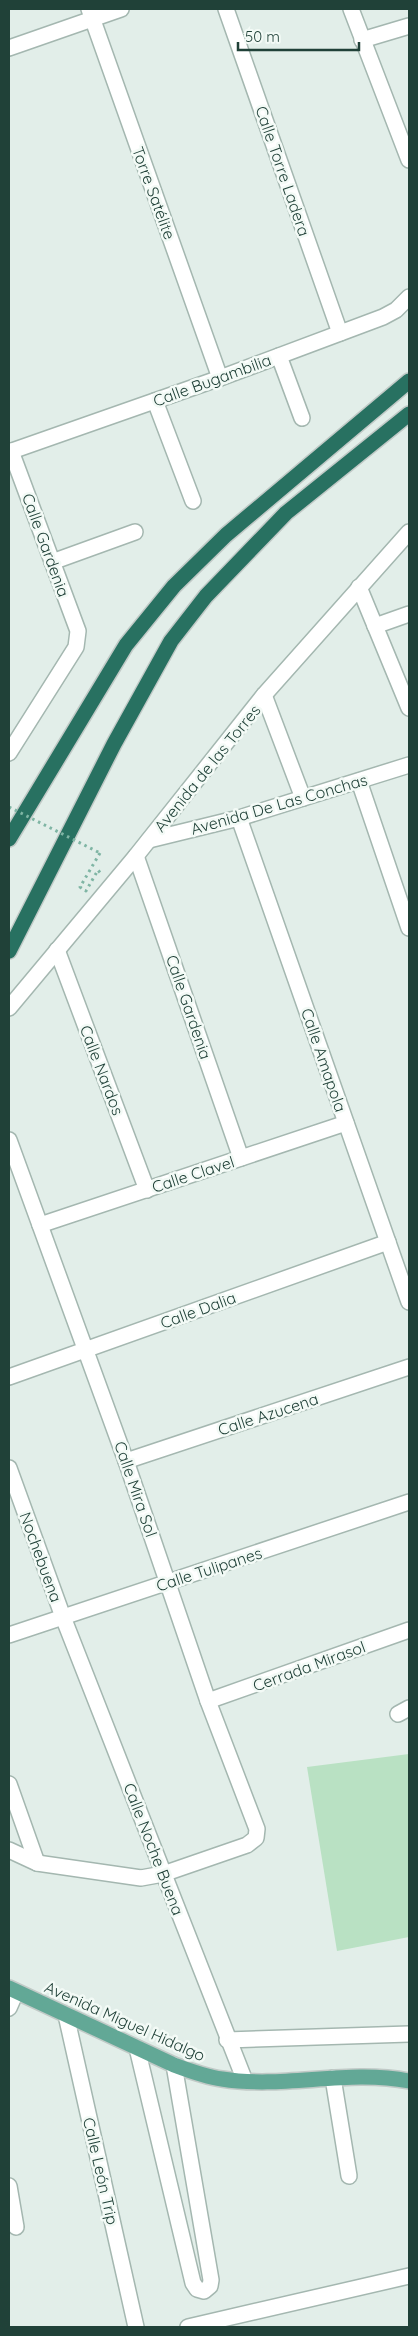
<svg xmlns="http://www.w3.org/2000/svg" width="418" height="2336" font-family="Quicksand,sans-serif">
  <rect width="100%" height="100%" fill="#e2eee9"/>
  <polygon fill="#b9e1c3" points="409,1754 409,1937 337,1951 307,1767"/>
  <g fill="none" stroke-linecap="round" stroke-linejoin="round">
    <g stroke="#a4b7b0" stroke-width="18">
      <g id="minor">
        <polyline points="89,9 220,378"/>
        <polyline points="226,9 340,333"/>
        <polyline points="351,9 409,160"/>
        <polyline points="362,40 409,26"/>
        <polyline points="9,48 121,9"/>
        <polyline points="279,356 302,418"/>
        <polyline points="155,401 193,501"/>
        <polyline points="9,452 220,378 383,317 396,310 409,297"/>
        <polyline points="52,562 135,532"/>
        <polyline points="359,587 409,708"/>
        <polyline points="375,626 409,614"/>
        <polyline points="264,695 303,798"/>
        <polyline points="9,753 76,647 78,631 11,451"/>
        <polyline points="359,781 409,928"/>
        <polyline points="239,818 409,1302"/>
        <polyline points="149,840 239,818 409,765"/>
        <polyline points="136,856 241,1158"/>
        <polyline points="57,950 147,1190"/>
        <polyline points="9,1008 136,856 264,695 409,532"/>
        <polyline points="9,1140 126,1461 208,1701 257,1829 256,1838 247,1845 163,1874 141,1878 37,1863 9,1850"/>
        <polyline points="40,1225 346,1123"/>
        <polyline points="9,1377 388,1242"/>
        <polyline points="126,1461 409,1367"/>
        <polyline points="9,1468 63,1617 245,2081"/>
        <polyline points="9,1635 409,1502"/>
        <polyline points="208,1701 409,1630"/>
        <polyline points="398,1714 409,1708"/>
        <polyline points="9,1784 37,1863"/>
        <polyline points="9,2008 16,1992"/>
        <polyline points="66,2015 136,2327"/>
        <polyline points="227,2040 409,2034"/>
        <polyline points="137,2048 193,2283 197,2289 204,2291 210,2286 211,2280 174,2065"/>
        <polyline points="333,2078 349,2176"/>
        <polyline points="9,2186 16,2227"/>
        <polyline points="188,2327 409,2276"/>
      </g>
    </g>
    <g stroke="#c1cac7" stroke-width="18">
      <path id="major" d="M9,1988L174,2065C190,2071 206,2077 222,2079C284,2089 347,2069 409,2081"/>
    </g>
    <g stroke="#c1cac7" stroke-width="18">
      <g id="highway">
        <polyline points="9,839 126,645 174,586 226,535 409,381"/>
        <polyline points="9,951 114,744 171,641 206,596 286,513 409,414"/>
      </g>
    </g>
    <polyline stroke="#7fb5a4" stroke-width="3" stroke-dasharray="2.5 4" stroke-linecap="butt" points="100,853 80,887 86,891 98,870 101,874"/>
    <use href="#minor" stroke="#fff" stroke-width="15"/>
    <use href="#major" stroke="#62a896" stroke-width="15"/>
    <use href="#highway" stroke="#287161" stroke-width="15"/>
    <polyline stroke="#7fb5a4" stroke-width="3" stroke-dasharray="2.5 4" stroke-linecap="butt" points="9,807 100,853"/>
  </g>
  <g text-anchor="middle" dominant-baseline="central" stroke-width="5" stroke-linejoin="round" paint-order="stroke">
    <g font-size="16" fill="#204138" stroke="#f3faf6">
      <text transform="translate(283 171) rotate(71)">Calle Torre Ladera</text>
      <text transform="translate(154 193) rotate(70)">Torre Satélite</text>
      <text transform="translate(212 380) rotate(-20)">Calle Bugambilia</text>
      <text transform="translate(46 545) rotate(70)">Calle Gardenia</text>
      <text transform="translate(207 768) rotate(-51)">Avenida de las Torres</text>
      <text transform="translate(279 804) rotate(-16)">Avenida De Las Conchas</text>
      <text transform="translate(189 1007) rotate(71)">Calle Gardenia</text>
      <text transform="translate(324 1060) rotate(71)">Calle Amapola</text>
      <text transform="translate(102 1070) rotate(69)">Calle Nardos</text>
      <text transform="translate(193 1174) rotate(-18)">Calle Clavel</text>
      <text transform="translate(198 1310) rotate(-20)">Calle Dalia</text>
      <text transform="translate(268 1414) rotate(-18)">Calle Azucena</text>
      <text transform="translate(136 1489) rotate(71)">Calle Mira Sol</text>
      <text transform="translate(41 1557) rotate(70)">Nochebuena</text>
      <text transform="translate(209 1569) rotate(-18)">Calle Tulipanes</text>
      <text transform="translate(309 1666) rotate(-20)">Cerrada Mirasol</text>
      <text transform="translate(154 1849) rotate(69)">Calle Noche Buena</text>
      <text transform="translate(125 2021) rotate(24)">Avenida Miguel Hidalgo</text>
      <text transform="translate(101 2171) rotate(77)">Calle León Trip</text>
    </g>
  </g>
  <rect width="418" height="2336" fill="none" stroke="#204138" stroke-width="20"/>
  <path d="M238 42v8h121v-8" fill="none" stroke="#204138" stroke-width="2.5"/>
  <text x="245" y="42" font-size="15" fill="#204138" stroke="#f3faf6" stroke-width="4" paint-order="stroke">50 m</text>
</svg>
